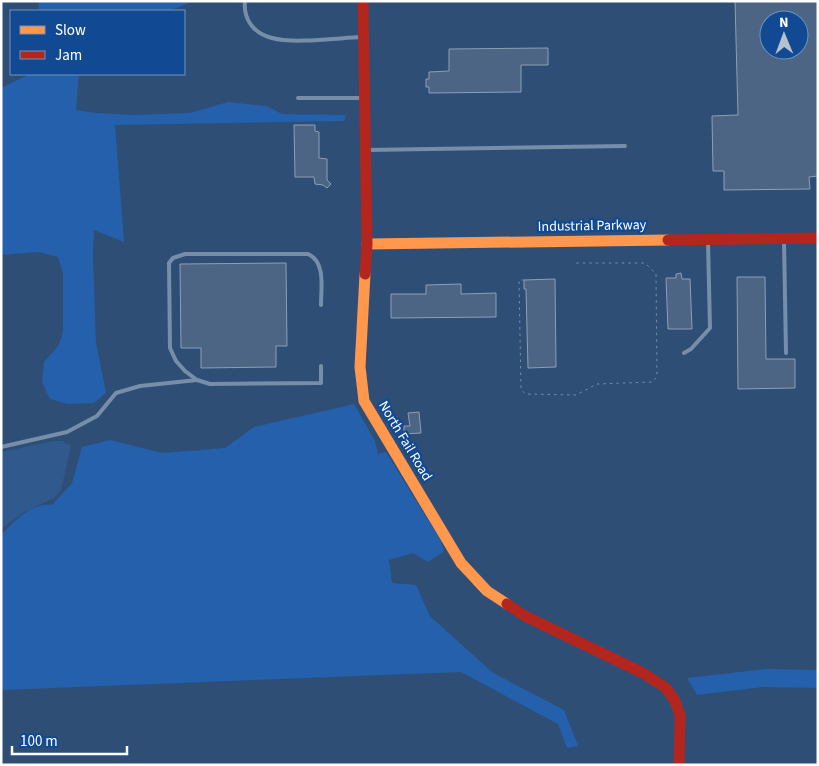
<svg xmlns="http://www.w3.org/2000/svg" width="819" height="766" font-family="'Source Sans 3',sans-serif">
  <rect width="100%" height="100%" fill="#2e4e76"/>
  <g fill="#2460ab">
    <polygon points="39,1 193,1 170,11 38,11"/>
    <polygon points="30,74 79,74 76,110 96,113 133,115 190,113 228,102 266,106 282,114 346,115 344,121 115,125 124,242 94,230 93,256 96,343 106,393 94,403 68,404 50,399 42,382 44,362 58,346 63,333 63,273 58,257 38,252 1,255 1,88"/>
    <path d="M354,404L375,441L378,454L386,452L441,541L444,551L428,562L413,553L389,560L392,583L416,585L430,616L493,673L564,710L578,746L567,748L558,724L461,672L1,690V535C16,520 30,503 52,505L72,483L82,447L110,440L162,453L225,448L254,427Z"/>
    <polygon points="767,669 818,670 818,688 763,687 697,695 687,678"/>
  </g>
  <polygon fill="#30598e" points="54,441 62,441 71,446 61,490 54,498 24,512 1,529 1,452"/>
  <g fill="#4c6585" stroke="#8c9fb6" fill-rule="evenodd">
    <path d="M735,1H818V176L809,177L810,189L724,190V171H713L712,116L738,115ZM769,20H799V50H769Z"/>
    <polygon points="548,48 548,65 521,65 521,92 429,93 429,87 426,87 426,79 429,79 429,72 449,71 449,49"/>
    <polygon points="294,125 315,125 315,131 319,132 319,158 327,159 327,180 331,184 327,188 323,185 315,184 314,177 295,177"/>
    <polygon points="286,263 287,346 276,346 276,367 201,368 201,348 181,348 180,264"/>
    <polygon points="681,273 682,279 690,279 692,329 668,329 666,278 676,278 676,274"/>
    <polygon points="737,277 765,277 766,359 795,359 795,388 738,389"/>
    <polygon points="555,279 556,367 528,368 526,289 524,289 524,280"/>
    <polygon points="461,284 461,294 496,293 496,317 391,318 391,294 426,294 426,285"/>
    <polygon points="419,412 421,433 404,434 404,426 410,426 408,413"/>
  </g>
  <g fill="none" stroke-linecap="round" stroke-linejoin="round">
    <polyline stroke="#778ea9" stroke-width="1" stroke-dasharray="2.5 4" stroke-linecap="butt" points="524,280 519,280 521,390 526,394 576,395 597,384 652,382 657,377 656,274 645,263 575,263"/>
    <g stroke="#778ea9" stroke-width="4">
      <path d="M245,1C243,19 254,34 272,38C293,44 338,38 361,37"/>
      <polyline points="298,98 362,98"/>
      <polyline points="367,150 625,146"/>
      <polyline points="784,241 786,353"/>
      <path d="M321,305C321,288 326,262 308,254H185L173,258L169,263L170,348L176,361L185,371L197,380L210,384L321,383V366"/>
      <polyline points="684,353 691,349 710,328 708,242"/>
      <polyline points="1,447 67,432 97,416 116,393 140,386 197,380"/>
    </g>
    <g stroke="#ff974d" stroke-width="11">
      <polyline points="367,244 668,240"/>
      <polyline points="365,274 360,367 364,401 461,563 487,591 507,604"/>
    </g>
    <g stroke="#b3261e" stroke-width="11">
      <polyline points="363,1 367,244 365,274"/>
      <polyline points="668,240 818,238"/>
      <polyline points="507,604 525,616 643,673 666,688 675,701 680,715 679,765"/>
    </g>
  </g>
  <g text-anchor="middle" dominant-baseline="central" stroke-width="4.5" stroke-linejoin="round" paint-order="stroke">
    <g font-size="14" fill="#fff" stroke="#114a93">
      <text transform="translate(592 226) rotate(-1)">Industrial Parkway</text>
      <text transform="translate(405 441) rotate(59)">North Fail Road</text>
    </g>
  </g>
  <rect width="819" height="766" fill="none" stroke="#ffffff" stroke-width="5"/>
  <rect x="10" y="10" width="175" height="65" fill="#114a93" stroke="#7092be"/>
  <rect x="20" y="26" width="25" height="8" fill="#ff974d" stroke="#7092be"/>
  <text x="55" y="35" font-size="15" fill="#ffffff">Slow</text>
  <rect x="20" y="51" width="25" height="8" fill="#b3261e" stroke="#7092be"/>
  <text x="55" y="60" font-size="15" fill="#ffffff">Jam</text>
  <g transform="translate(784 35) rotate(359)"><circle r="24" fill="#114a93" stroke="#7092be"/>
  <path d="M0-4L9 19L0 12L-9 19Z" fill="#b6c1cf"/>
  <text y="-8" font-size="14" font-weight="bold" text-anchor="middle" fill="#ffffff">N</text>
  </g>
  <path d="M12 746v8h115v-8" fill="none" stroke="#ffffff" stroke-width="2.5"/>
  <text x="20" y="746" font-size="15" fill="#ffffff" stroke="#114a93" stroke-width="4" paint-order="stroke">100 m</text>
</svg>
